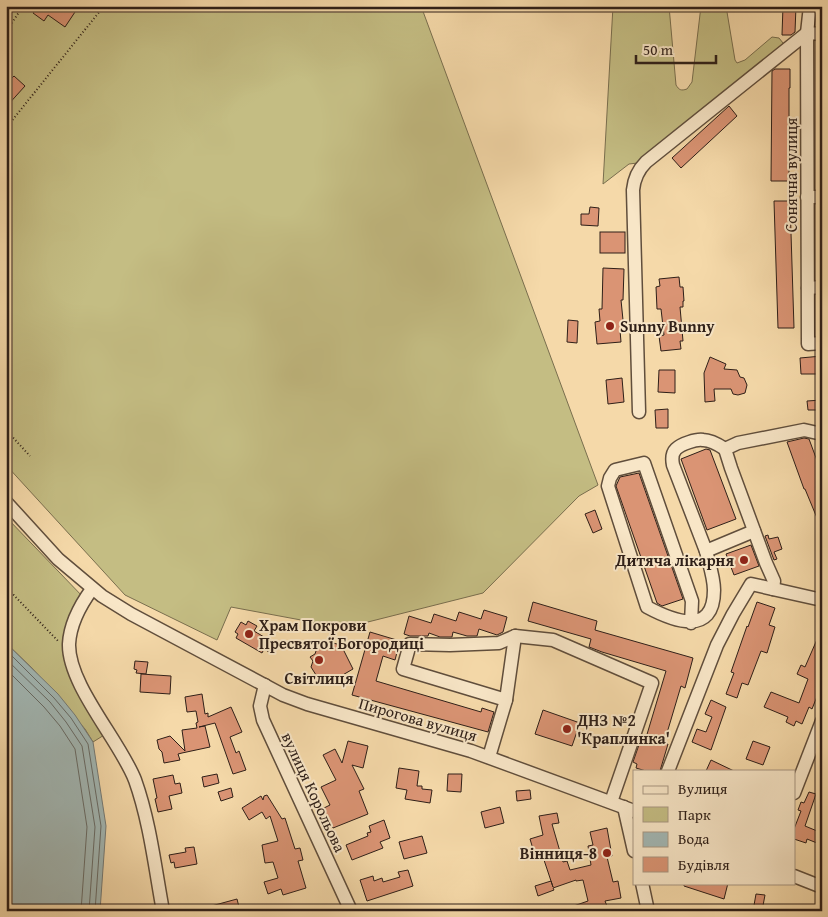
<svg xmlns="http://www.w3.org/2000/svg" width="828" height="917" font-family="'Gentium Book Plus',serif">
  <rect width="100%" height="100%" fill="#f5d9a9"/>
  <filter id="stains"><feTurbulence type="fractalNoise" baseFrequency=".004" numOctaves="4"/><feColorMatrix values="0 0 0 0 .2 0 0 0 0 .09 0 0 0 0 .02 0 0 0 .5 -.17"/></filter>
  <radialGradient id="worn" r=".72"><stop offset=".6" stop-color="#630" stop-opacity="0"/><stop offset="1" stop-color="#630" stop-opacity=".3"/></radialGradient>
  <g fill="#c4bd83" stroke="#796e4e">
    <polygon points="6,6 421,6 598,485 579,496 483,593 344,628 231,607 217,640 125,595 6,465"/>
    <path d="M613,6H669L676,85C679,90 681,91 687,89L692,82L701,6H726L735,60L737,63L745,60L772,37L779,38L787,48L646,162L629,164L603,184Z"/>
    <polygon points="6,517 85,599 70,654 109,732 93,742 85,729 32,668 6,643"/>
  </g>
  <polygon fill="#a2b7b4" stroke="#747a76" points="6,643 58,694 75,715 93,742 106,826 100,911 6,911"/>
  <g fill="none" stroke-linecap="round" stroke-linejoin="round">
    <g stroke="#686b66" stroke-width="1">
      <polyline points="6,650 54,698 71,718 88,744 101,826 95,911"/>
      <polyline points="6,659 50,702 66,722 82,746 95,827 89,911"/>
      <polyline points="6,669 44,707 60,726 75,749 87,827 81,911"/>
    </g>
  </g>
  <g fill="#da9474" stroke="#2e1f18">
    <polygon points="35,6 79,6 65,27 48,15 44,21 33,13 37,8"/>
    <polygon points="783,6 796,6 795,32 791,35 782,35"/>
    <polygon points="775,69 790,69 790,88 789,88 789,181 771,181 772,71"/>
    <polygon points="14,76 25,86 6,107 6,84"/>
    <polygon points="729,106 737,116 681,168 672,158"/>
    <polygon points="774,201 790,201 794,328 778,328"/>
    <polygon points="590,207 599,208 598,226 581,225 581,214 589,214"/>
    <rect x="600" y="232" width="25" height="21"/>
    <polygon points="603,268 624,269 623,300 621,300 624,330 620,330 621,342 597,344 595,322 600,321 599,309 602,309"/>
    <polygon points="679,277 680,287 683,287 684,301 683,301 683,307 680,307 683,341 680,341 681,349 661,351 659,336 664,335 661,309 657,309 656,287 660,286 659,279"/>
    <polygon points="568,320 578,321 577,343 567,342"/>
    <polygon points="822,356 822,374 801,374 800,358"/>
    <polygon points="710,357 726,364 724,369 737,370 740,377 744,378 747,385 745,393 738,395 733,394 731,389 714,389 715,401 705,402 704,373"/>
    <polygon points="659,370 675,370 675,393 658,392"/>
    <polygon points="622,378 624,402 608,404 606,380"/>
    <polygon points="822,400 822,410 808,410 807,401"/>
    <polygon points="668,409 668,428 656,428 655,410"/>
    <polygon points="804,438 809,439 822,474 822,530 805,489 804,489 787,442"/>
    <polygon points="706,449 710,450 736,519 707,530 681,459"/>
    <polygon points="639,473 683,599 662,606 657,603 616,486 620,477"/>
    <polygon points="595,510 602,529 593,533 585,514"/>
    <polygon points="768,535 769,539 778,537 782,549 774,552 777,559 774,560 765,536"/>
    <polygon points="751,545 759,566 734,575 726,554"/>
    <polygon points="533,602 597,621 595,630 693,658 685,688 681,686 664,743 668,744 660,771 646,771 636,768 637,764 633,762 641,739 645,741 666,671 602,652 589,647 591,639 528,621"/>
    <polygon points="757,602 775,608 769,625 775,627 767,653 761,651 748,685 742,683 737,698 726,694 734,673 731,672 747,626 748,627"/>
    <polygon points="484,610 507,617 503,632 497,635 479,629 477,636 467,636 453,632 452,637 440,637 429,633 428,636 410,636 404,634 409,616 431,623 434,614 456,621 459,612 481,619"/>
    <polygon points="248,621 257,626 254,631 274,643 269,652 264,649 262,653 236,638 238,634 235,632 241,622 246,625"/>
    <polygon points="822,628 822,684 812,709 809,707 802,724 796,721 794,726 786,722 788,717 764,707 771,692 799,703 808,679 797,674 801,665 805,667"/>
    <polygon points="370,632 400,641 395,660 383,656 376,681 481,712 482,708 494,712 488,732 352,695"/>
    <polygon points="329,642 341,645 353,669 334,680 329,678 324,682 321,676 316,675 311,667 313,661 310,657 315,654 317,648"/>
    <polygon points="135,661 148,662 146,674 136,673 137,670 134,669"/>
    <polygon points="141,674 171,676 170,694 140,692"/>
    <polygon points="202,694 205,714 208,713 208,717 231,707 242,732 230,737 236,753 239,751 246,770 233,774 215,723 199,727 205,726 210,747 182,753 178,754 180,760 164,763 162,752 159,749 157,740 170,736 185,751 182,730 197,728 196,723 198,722 196,711 187,712 185,697"/>
    <polygon points="711,700 726,707 711,750 692,742 697,729 706,732 712,717 705,714"/>
    <polygon points="543,710 580,723 572,746 535,734"/>
    <polygon points="348,741 368,746 363,768 352,765 364,789 359,791 368,814 333,828 327,815 323,817 320,810 330,805 321,787 336,780 323,755 335,749 342,763"/>
    <polygon points="753,741 770,747 763,765 746,759"/>
    <polygon points="711,760 734,771 706,771"/>
    <polygon points="399,768 419,771 417,786 422,786 422,789 432,790 430,803 405,799 407,790 396,788"/>
    <polygon points="217,774 219,783 204,787 202,777"/>
    <polygon points="448,774 462,774 461,792 447,791"/>
    <polygon points="173,775 175,784 180,783 182,793 169,796 172,809 158,812 155,799 157,798 153,779"/>
    <polygon points="231,788 233,797 221,801 218,792"/>
    <polygon points="530,790 531,799 517,801 516,791"/>
    <polygon points="809,792 816,794 805,826 822,833 822,845 807,839 806,843 794,839 794,829 801,811 798,810 801,802 804,803"/>
    <polygon points="267,795 282,819 285,818 295,849 300,848 303,860 298,861 306,888 283,895 281,889 268,894 264,882 278,878 273,862 265,863 262,845 278,841 270,816 266,819 262,812 249,820 242,808 261,796 263,800 264,796"/>
    <polygon points="500,807 504,823 485,828 481,812"/>
    <polygon points="557,813 559,823 552,824 563,862 567,861 570,870 591,865 588,846 593,845 590,832 607,828 612,856 607,857 613,882 618,881 621,898 605,901 609,911 565,911 565,909 588,901 583,880 576,881 576,880 553,888 554,890 538,896 535,886 551,881 553,887 543,857 536,859 530,839 543,835 539,816"/>
    <polygon points="384,820 390,838 380,842 383,848 352,860 346,845 368,836 367,833 371,832 369,826"/>
    <polygon points="422,836 427,853 404,859 399,842"/>
    <polygon points="194,847 197,864 175,868 174,862 171,863 169,855 186,852 185,848"/>
    <polygon points="408,870 413,886 367,901 360,880 373,876 374,881 382,878 383,882 400,877 398,872"/>
    <polygon points="684,883 728,883 724,899 684,886"/>
    <polygon points="756,894 765,895 762,911 753,911"/>
    <polygon points="237,899 240,911 204,911 204,908"/>
  </g>
  <g fill="none" stroke-linecap="round" stroke-linejoin="round">
    <g stroke="#604e3c" stroke-width="15">
      <g id="minor">
        <polyline points="810,6 807,33 808,344 822,343"/>
        <polyline points="807,197 822,197"/>
        <polyline points="808,288 822,287"/>
        <path d="M639,412L633,190C634,179 638,170 646,162L807,33L822,34"/>
        <path d="M725,449C719,445 711,440 703,440C696,439 681,444 676,449C672,453 672,460 673,465L706,551L754,531"/>
        <polyline points="6,502 58,559 102,596 131,614 283,695 307,704 471,751 634,811"/>
        <path d="M92,589C81,604 70,625 69,644C68,685 120,741 135,780C150,822 155,868 163,911"/>
        <polyline points="773,589 774,581 766,563 731,468 725,449 738,443 804,430 822,434"/>
        <path d="M691,623L692,601L644,463L615,470L610,478L608,486L647,607C673,621 714,637 714,590C714,578 709,563 706,551"/>
        <polyline points="265,685 260,706 263,720 351,911"/>
        <polyline points="506,700 515,636"/>
        <polyline points="489,757 506,700 403,669 410,644 450,645 499,643 515,636 553,640 652,683 611,802"/>
        <polyline points="668,771 717,645 733,614 751,584 822,600"/>
        <polyline points="794,793 822,721"/>
        <polyline points="624,807 634,851"/>
        <polyline points="794,876 822,887"/>
        <polyline points="642,883 648,911"/>
      </g>
    </g>
    <g stroke="#2e1f18" stroke-width="2" stroke-dasharray="1 2.5" stroke-linecap="butt">
      <polyline points="6,32 23,6"/>
      <polyline points="6,128 104,6"/>
      <polyline points="6,430 30,456"/>
      <polyline points="6,587 58,641"/>
    </g>
    <use href="#minor" stroke="#f8e6c7" stroke-width="12"/>
  </g>
  <g fill="#8f2418" stroke="#f8e6c7" stroke-width="2">
    <circle cx="610" cy="326" r="5"/>
    <circle cx="744" cy="560" r="5"/>
    <circle cx="249" cy="634" r="5"/>
    <circle cx="319" cy="660" r="5"/>
    <circle cx="567" cy="729" r="5"/>
    <circle cx="607" cy="853" r="5"/>
  </g>
  <g text-anchor="middle" dominant-baseline="central" stroke-width="4" stroke-linejoin="round" paint-order="stroke">
    <g font-size="16" fill="#2e1f18" stroke="#f8e6c7">
      <text transform="translate(791 175) rotate(-90)">Сонячна вулиця</text>
      <text transform="translate(418 719) rotate(16)">Пирогова вулиця</text>
      <text transform="translate(314 792) rotate(65)">вулиця Корольова</text>
    </g>
    <g font-size="16" font-weight="bold" fill="#2e1f18" stroke="#f8e6c7" text-anchor="start">
      <text x="620" y="326">Sunny Bunny</text>
      <text x="734" y="560" text-anchor="end">Дитяча лікарня</text>
      <text x="259" y="625">Храм Покрови<tspan x="259" dy="18">Пресвятої Богородиці</tspan></text>
      <text x="319" y="678" text-anchor="middle">Світлиця</text>
      <text x="577" y="720">ДНЗ №2<tspan x="577" dy="18">'Краплинка'</tspan></text>
      <text x="597" y="853" text-anchor="end">Вінниця-8</text>
    </g>
  </g>
  <rect width="828" height="917" fill="none" stroke="#f5d9a9" stroke-width="25"/>
  <rect x="8" y="8" width="813" height="902" fill="none" stroke="#2e1f18" stroke-width="2.5"/>
  <rect x="12" y="12" width="803" height="892" fill="none" stroke="#2e1f18"/>
  <rect x="633" y="770" width="162" height="115" fill="#f8e6c7" stroke="#a79681"/>
  <rect x="643" y="786" width="25" height="8" fill="#f8e6c7" stroke="#a79681"/>
  <text x="678" y="794" font-size="15" fill="#2e1f18">Вулиця</text>
  <rect x="643" y="807" width="25" height="15" fill="#c4bd83" stroke="#a79681"/>
  <text x="678" y="820" font-size="15" fill="#2e1f18">Парк</text>
  <rect x="643" y="832" width="25" height="15" fill="#a2b7b4" stroke="#a79681"/>
  <text x="678" y="844" font-size="15" fill="#2e1f18">Вода</text>
  <rect x="643" y="857" width="25" height="15" fill="#da9474" stroke="#a79681"/>
  <text x="678" y="870" font-size="15" fill="#2e1f18">Будівля</text>
  <path d="M636 55v8h80v-8" fill="none" stroke="#2e1f18" stroke-width="2.5"/>
  <text x="643" y="55" font-size="15" fill="#2e1f18" stroke="#f8e6c7" stroke-width="4" paint-order="stroke">50 m</text>
  <rect width="100%" height="100%" filter="url(#stains)"/>
  <rect width="100%" height="100%" fill="url(#worn)"/>
</svg>
